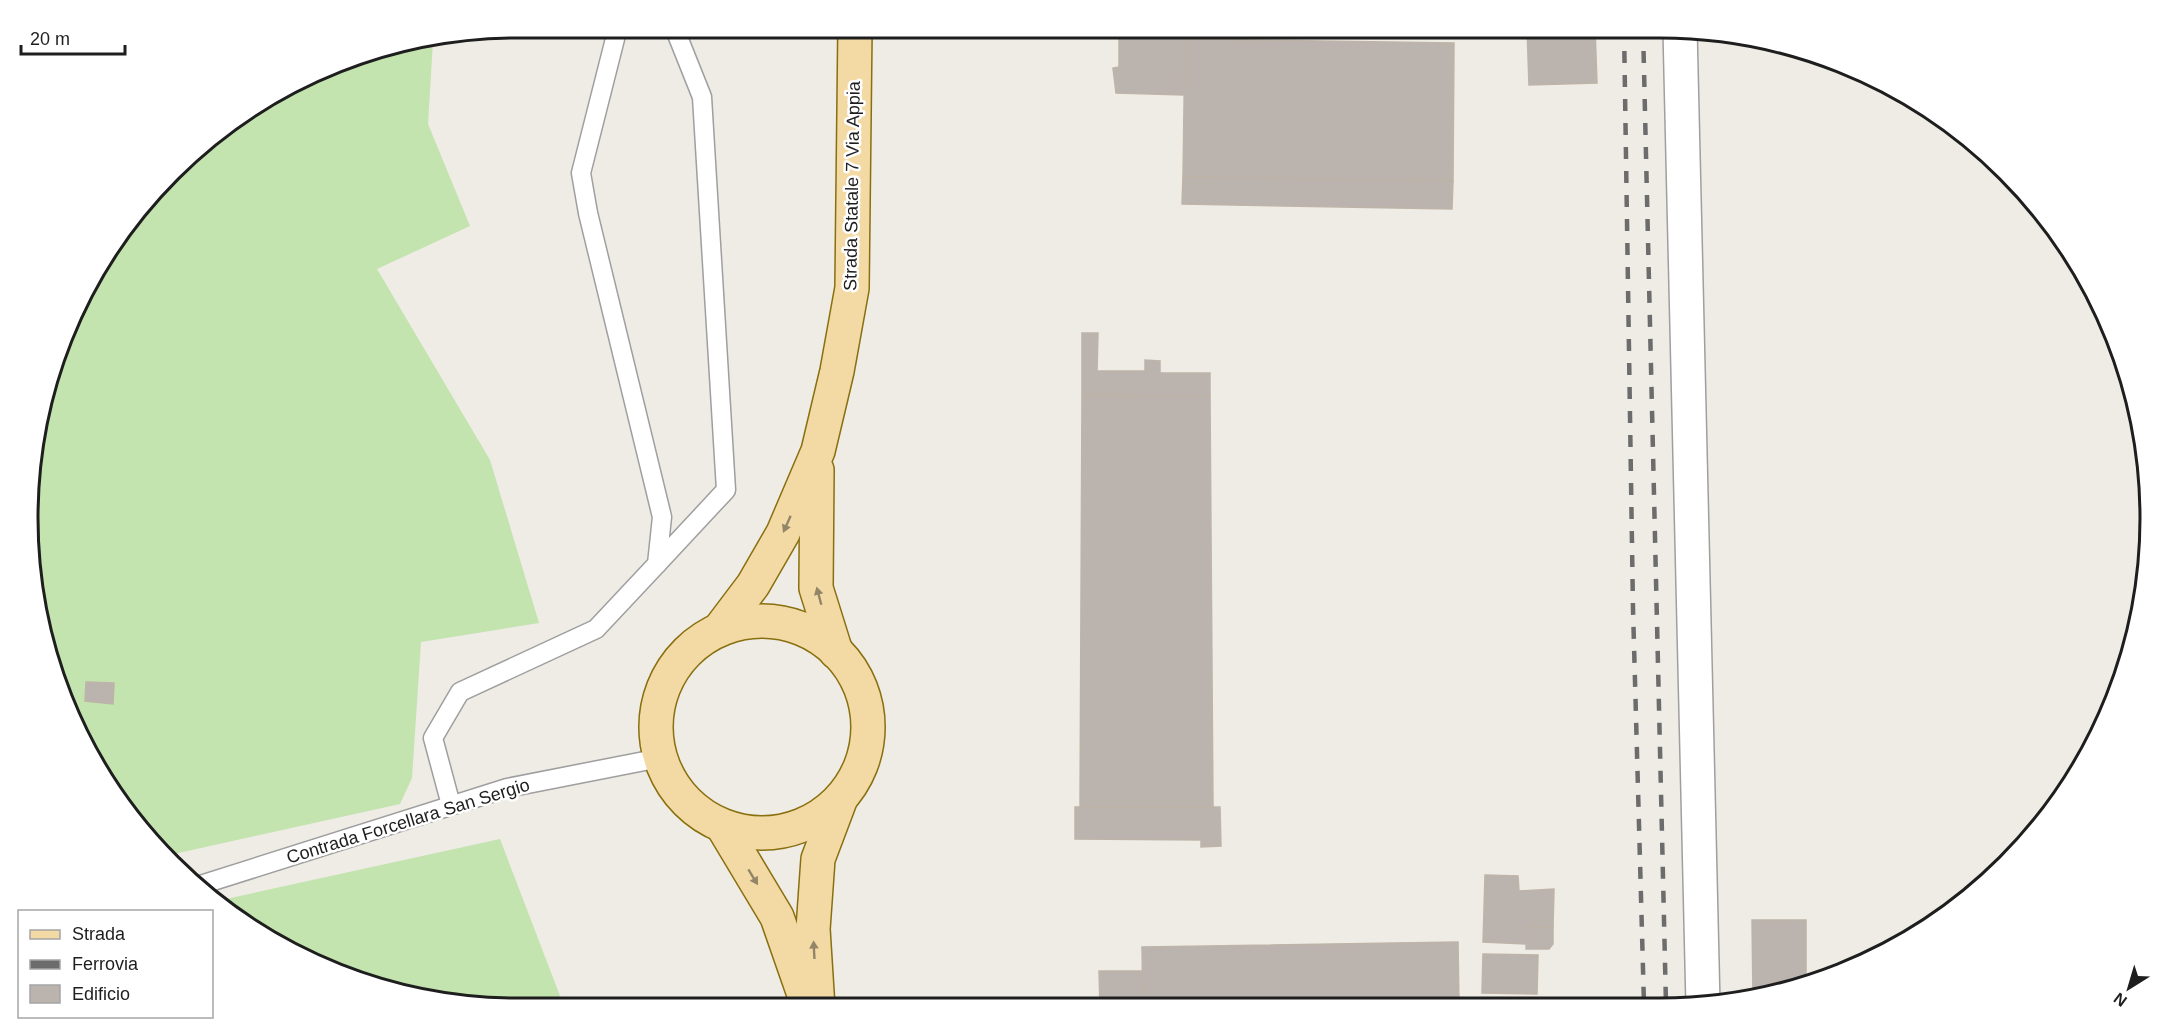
<svg xmlns="http://www.w3.org/2000/svg" width="2177" height="1036" font-family="Arial,sans-serif">
  <rect width="100%" height="100%" fill="#eeece5"/>
  <g fill="#c3e3af">
    <polygon points="433,41 428,124 470,226 377,269 490,460 539,623 421,642 412,778 400,804 165,856 128,817 78,735 31,582 37,422 93,272 149,195 219,129 360,53"/>
    <polygon points="500,839 565,1009 518,1009 422,999 330,971 220,903 226,899"/>
  </g>
  <g fill="#bbb4ae" stroke="#beb4a8" stroke-width="1.5">
    <polygon points="1527,27 1595,27 1597,83 1529,85"/>
    <polygon points="1153,33 1183,33 1185,39 1184,95 1116,93 1113,68 1119,67 1119,37 1153,37"/>
    <polygon points="1185,39 1454,43 1453,181 1183,177"/>
    <polygon points="1183,177 1453,181 1452,209 1182,204"/>
    <polygon points="1082,333 1098,333 1097,371 1145,371 1145,360 1160,361 1160,373 1210,373 1210,396 1082,395"/>
    <polygon points="1082,395 1210,396 1213,807 1080,807"/>
    <polygon points="86,682 114,683 113,704 85,701"/>
    <polygon points="1075,807 1220,807 1221,846 1201,847 1201,840 1075,839"/>
    <polygon points="1485,875 1518,876 1519,891 1554,889 1553,927 1527,927 1527,944 1483,942"/>
    <polygon points="1752,920 1806,920 1806,982 1753,997"/>
    <polygon points="1527,927 1553,927 1553,944 1549,949 1526,949"/>
    <polygon points="1458,942 1459,1006 1143,1007 1142,947"/>
    <polygon points="1483,954 1538,955 1537,994 1482,993"/>
    <polygon points="1099,971 1142,971 1143,1007 1100,1007"/>
  </g>
  <g fill="none" stroke-linecap="round" stroke-linejoin="round">
    <g stroke="#9f9f9f" stroke-width="21">
      <g id="lane">
        <polyline points="657,564 726,490 702,97 674,27"/>
        <polyline points="451,805 433,738 460,692 596,629 657,564 662,517 588,213 581,173 618,27"/>
        <polyline points="194,887 507,788 660,758"/>
      </g>
    </g>
    <g stroke="#9f9f9f" stroke-width="36">
      <polyline id="street" points="1680,29 1703,1005"/>
    </g>
    <g stroke="#896f0e" stroke-width="36">
      <g id="primary">
        <polyline points="817,470 816,588 836,652"/>
        <circle cx="762" cy="727" r="106"/>
        <polyline points="719,630 753,585 783,533 818,451 837,371 852,288 855,27"/>
        <polyline points="723,827 777,917 807,1003"/>
        <polyline points="818,1008 813,929 818,859 841,798"/>
      </g>
    </g>
    <use href="#lane" stroke="#fff" stroke-width="18"/>
    <use href="#street" stroke="#fff" stroke-width="33"/>
    <use href="#primary" stroke="#f3daa5" stroke-width="33"/>
    <g stroke="#6c6c6c" stroke-width="4.5" stroke-dasharray="12 12" stroke-linecap="butt">
      <polyline points="1624,27 1633,609 1644,1005"/>
      <polyline points="1643,27 1666,1005"/>
    </g>
  </g>
  <defs><path id="oneway-solid" d="M-6-.8H1V-3.2L6.5 0L1 3.2V.8H-6Z" transform="scale(1.5)"/></defs>
  <g fill="#938568">
    <use href="#oneway-solid" transform="translate(787 524) rotate(114)"/>
    <use href="#oneway-solid" transform="translate(819 596) rotate(-105)"/>
    <use href="#oneway-solid" transform="translate(753 877) rotate(59)"/>
    <use href="#oneway-solid" transform="translate(814 950) rotate(-93)"/>
  </g>
  <g text-anchor="middle" dominant-baseline="central" stroke-width="5" stroke-linejoin="round" paint-order="stroke">
    <g font-size="18" fill="#1e1e1e" stroke="#fff">
      <text transform="translate(852 186) rotate(-89)">Strada Statale 7 Via Appia</text>
      <text transform="translate(408 821) rotate(-17)">Contrada Forcellara San Sergio</text>
    </g>
  </g>
  <path d="M0 0H2177V1036H0ZM518 38H1660A480 480 0 0 1 2140 518V518A480 480 0 0 1 1660 998H518A480 480 0 0 1 38 518V518A480 480 0 0 1 518 38Z" fill="#fff" fill-rule="evenodd"/>
  <path fill="none" stroke="#1e1e1e" stroke-width="3" d="M518 38H1660A480 480 0 0 1 2140 518V518A480 480 0 0 1 1660 998H518A480 480 0 0 1 38 518V518A480 480 0 0 1 518 38Z"/>
  <rect x="18" y="910" width="195" height="108" fill="#ffffff" stroke="#a5a5a5" stroke-width="1.5"/>
  <rect x="30" y="930" width="30" height="9" fill="#f3daa5" stroke="#a5a5a5" stroke-width="1.5"/>
  <text x="72" y="940" font-size="18" fill="#1e1e1e">Strada</text>
  <rect x="30" y="960" width="30" height="9" fill="#6c6c6c" stroke="#a5a5a5" stroke-width="1.5"/>
  <text x="72" y="970" font-size="18" fill="#1e1e1e">Ferrovia</text>
  <rect x="30" y="985" width="30" height="18" fill="#bbb4ae" stroke="#a5a5a5" stroke-width="1.5"/>
  <text x="72" y="1000" font-size="18" fill="#1e1e1e">Edificio</text>
  <g transform="translate(2129 988) rotate(217)" stroke="#ffffff" stroke-width="4.5" paint-order="stroke">
  <path d="M0-4.5L10 22L0 15L-10 22Z" fill="#1e1e1e"/>
  <text y="-9" font-size="16" font-weight="bold" text-anchor="middle" fill="#1e1e1e">N</text>
  </g>
  <path d="M21 45v9h104v-9" fill="none" stroke="#1e1e1e" stroke-width="3"/>
  <text x="30" y="45" font-size="18" fill="#1e1e1e" stroke="#ffffff" stroke-width="4.5" paint-order="stroke">20 m</text>
</svg>
